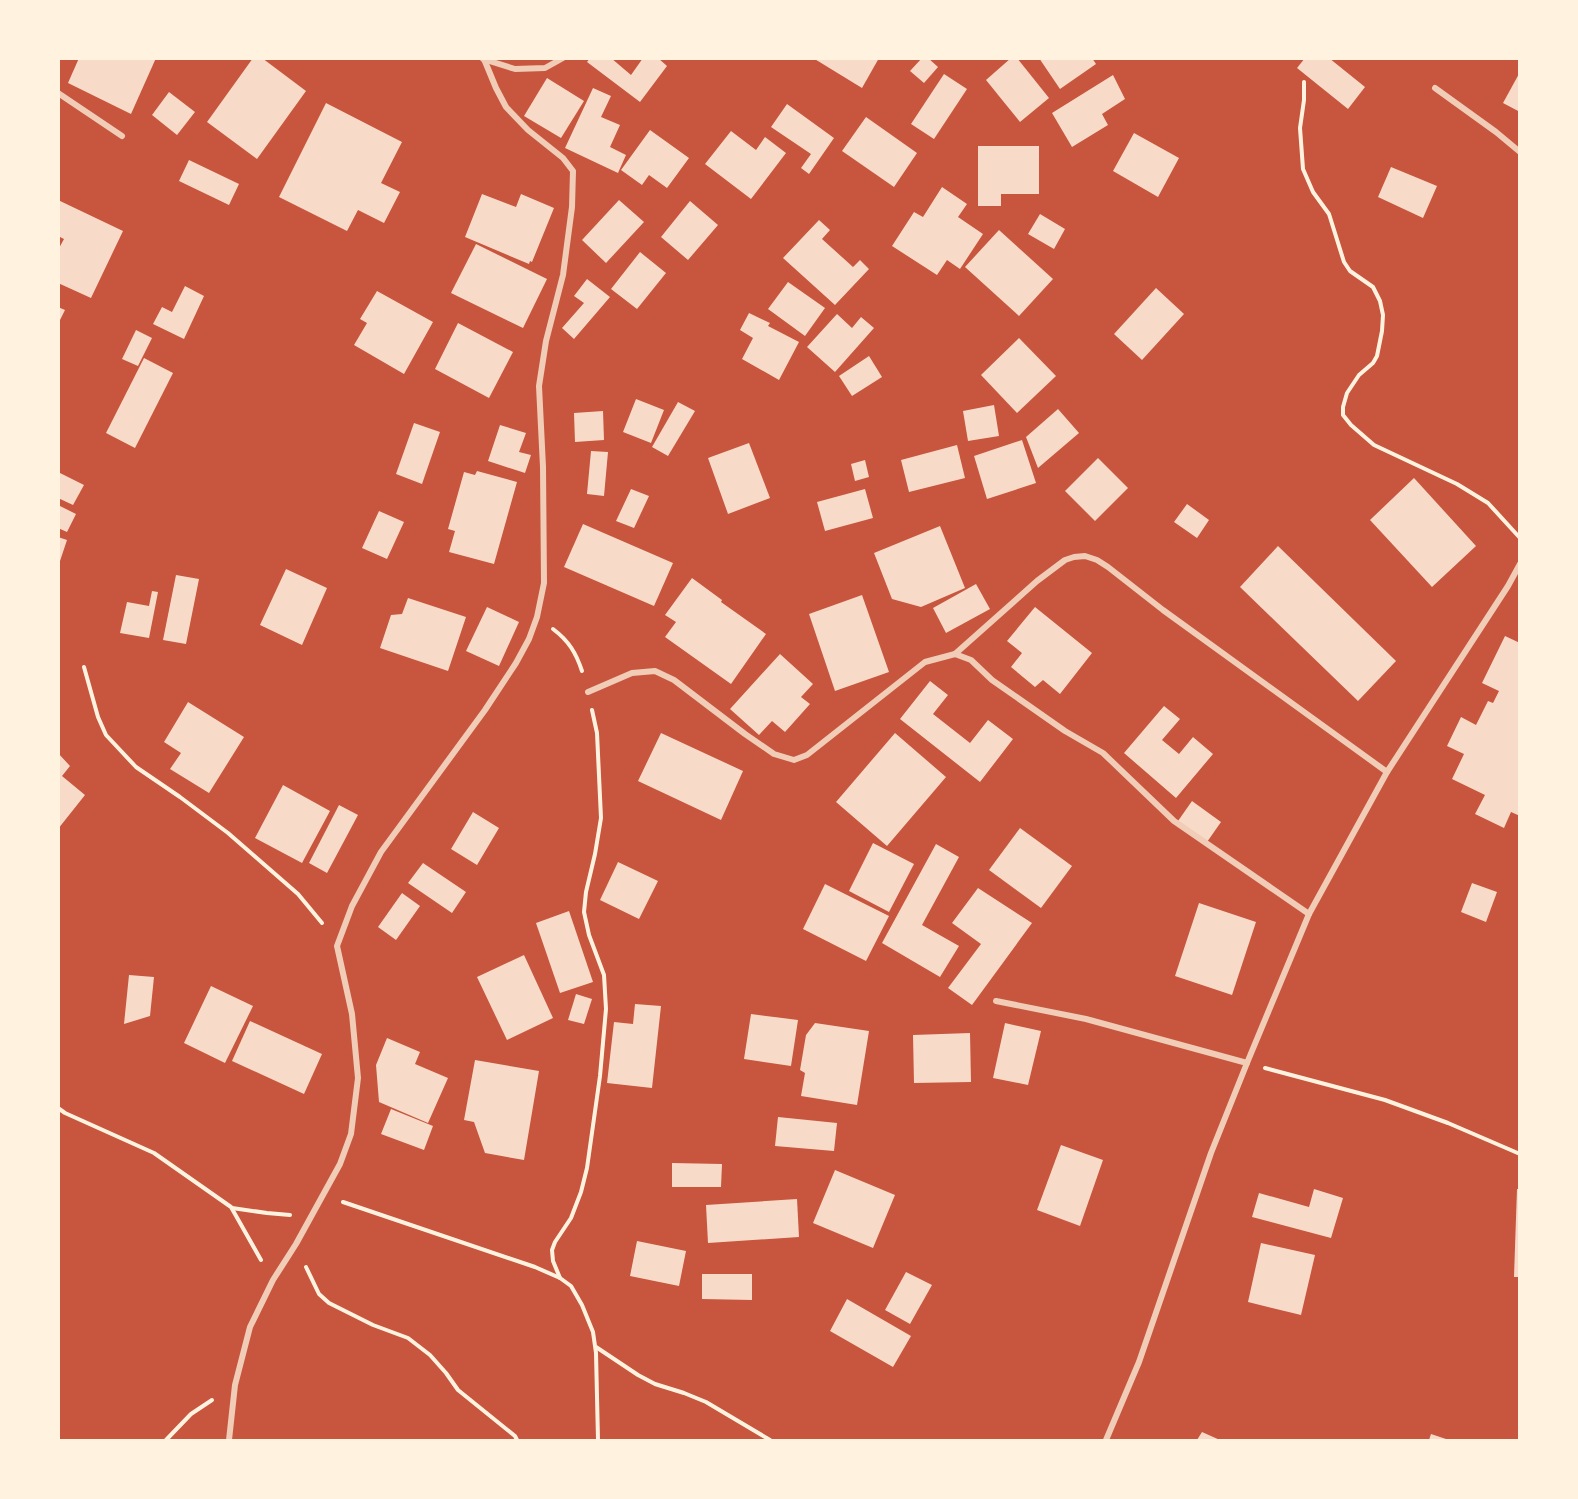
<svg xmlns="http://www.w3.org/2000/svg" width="1578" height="1499" font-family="Ubuntu,sans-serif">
  <rect width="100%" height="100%" fill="#c8553d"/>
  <g fill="#f7dbc8">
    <polygon points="79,58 156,58 131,114 68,83"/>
    <polygon points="253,58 262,58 306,91 257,159 207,122"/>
    <polygon points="590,58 611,58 631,75 643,58 658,58 667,66 640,102 587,62"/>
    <polygon points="813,58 879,58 862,88"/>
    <polygon points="922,58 928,58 938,67 924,83 910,71"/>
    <polygon points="1011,58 1017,58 1049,98 1020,122 986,80"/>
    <polygon points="1039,58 1092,58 1096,64 1060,89"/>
    <polygon points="1305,58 1329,58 1365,87 1348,109 1297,68"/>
    <polygon points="1520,72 1520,112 1503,103"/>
    <polygon points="944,74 967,89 934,139 911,124"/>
    <polygon points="1113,75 1125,99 1102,114 1108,125 1072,147 1052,113"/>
    <polygon points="547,78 584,101 561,138 524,116"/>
    <polygon points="593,88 611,96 601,117 620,125 610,147 626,155 618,173 565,148"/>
    <polygon points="169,92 195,112 177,135 152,115"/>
    <polygon points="326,103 402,142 381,183 400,192 384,223 358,210 347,231 279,197"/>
    <polygon points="787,104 834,138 809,174 801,168 811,154 771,127"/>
    <polygon points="866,117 917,153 894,187 842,151"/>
    <polygon points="650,130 689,158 667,188 649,175 642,185 621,170"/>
    <polygon points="731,131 756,150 765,137 786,153 751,199 705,164"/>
    <polygon points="1134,133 1179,158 1158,197 1113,171"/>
    <polygon points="978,146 1039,146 1039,194 1001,194 1001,206 978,206"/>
    <polygon points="189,160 239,184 229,205 179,181"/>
    <polygon points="1391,167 1437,186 1423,218 1378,197"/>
    <polygon points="942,187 967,204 958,217 983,234 960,269 947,260 937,275 892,246 914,212 923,217"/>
    <polygon points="482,194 516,207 521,194 554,208 532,262 530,261 529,264 465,237"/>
    <polygon points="58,200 123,231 91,298 58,283 58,250 64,239 58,236"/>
    <polygon points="619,200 644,222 606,263 582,240"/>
    <polygon points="690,201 718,225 688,260 661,237"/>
    <polygon points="1040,214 1065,229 1054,249 1028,234"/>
    <polygon points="819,220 830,230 822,239 853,267 860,260 869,269 835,305 783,258"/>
    <polygon points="999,230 1053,279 1019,316 965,267"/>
    <polygon points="476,244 547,279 523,328 451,293"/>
    <polygon points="640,252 666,273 637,309 611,289"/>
    <polygon points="587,279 610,297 574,339 562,328 584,303 574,296"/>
    <polygon points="788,282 825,308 805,336 768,309"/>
    <polygon points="185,286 204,296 184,339 153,324 162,307 172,312"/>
    <polygon points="1156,288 1184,314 1142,360 1114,334"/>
    <polygon points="377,291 433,322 404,374 354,345 367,323 360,319"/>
    <polygon points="58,307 65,310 58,324"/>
    <polygon points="749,313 770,323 768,326 799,342 779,380 742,359 753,338 740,330"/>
    <polygon points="837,314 852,328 861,317 874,328 835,372 807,347"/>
    <polygon points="458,323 513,352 489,398 435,369"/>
    <polygon points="136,330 152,338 138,366 122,359"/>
    <polygon points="1019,338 1056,376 1017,413 981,375"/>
    <polygon points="869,356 882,377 852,396 839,376"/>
    <polygon points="144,358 173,373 135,448 106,433"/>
    <polygon points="636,399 664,410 651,443 623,432"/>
    <polygon points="678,402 695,411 668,456 652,447"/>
    <polygon points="994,405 999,436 968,441 963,411"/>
    <polygon points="1058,409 1079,433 1038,468 1026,437"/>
    <polygon points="603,411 604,440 575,442 574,413"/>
    <polygon points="414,423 440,432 422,484 396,474"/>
    <polygon points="500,425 526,433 519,452 531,455 525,473 488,461"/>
    <polygon points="1022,440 1036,483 987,499 974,456"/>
    <polygon points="749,443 770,498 728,514 708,458"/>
    <polygon points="957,445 965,478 909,492 901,460"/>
    <polygon points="591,451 608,452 604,496 587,494"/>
    <polygon points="1098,458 1128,488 1095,521 1065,491"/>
    <polygon points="865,460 869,477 855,481 851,464"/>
    <polygon points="477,471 517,482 494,564 449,552 455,531 448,529 464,472 475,475"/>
    <polygon points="58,472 84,485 73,505 58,498"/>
    <polygon points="1414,478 1476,546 1432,587 1370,520"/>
    <polygon points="631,489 649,496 634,528 616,521"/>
    <polygon points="865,489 873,518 825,531 817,502"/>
    <polygon points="1187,504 1209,520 1197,538 1174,522"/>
    <polygon points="58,505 76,514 67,532 58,528"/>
    <polygon points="379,511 404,522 387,559 362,548"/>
    <polygon points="583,524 673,563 654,606 564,567"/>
    <polygon points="940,526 965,588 921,607 892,599 874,553"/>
    <polygon points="58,537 67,540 59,564 58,564"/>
    <polygon points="1278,546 1396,661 1358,701 1240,587"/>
    <polygon points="286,569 327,588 302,645 260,625"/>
    <polygon points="176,575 199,579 186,644 163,640"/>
    <polygon points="692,578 722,600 721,602 766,634 731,684 665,637 676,622 665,615"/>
    <polygon points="976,584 990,609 946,633 933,608"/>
    <polygon points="152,591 158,592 149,638 120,633 127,602 149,606"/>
    <polygon points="862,595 889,672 835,691 809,614"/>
    <polygon points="408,598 466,617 448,671 380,648 391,615 402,614"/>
    <polygon points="487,607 519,622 499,666 466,651"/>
    <polygon points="1035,607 1092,653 1060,694 1043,680 1035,687 1011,667 1022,653 1007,641"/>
    <polygon points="1505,636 1520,643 1520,816 1511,812 1504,828 1475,814 1485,795 1452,779 1464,754 1447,746 1461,717 1476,725 1488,701 1493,703 1499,691 1482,683"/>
    <polygon points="780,654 813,684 801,697 810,704 785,732 772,721 759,735 730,709"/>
    <polygon points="930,681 948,695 933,714 970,743 988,720 1013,739 980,782 900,719"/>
    <polygon points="188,702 244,737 209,793 170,769 181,753 164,742"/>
    <polygon points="1164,706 1180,719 1162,740 1179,754 1193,737 1213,754 1176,798 1124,753"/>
    <polygon points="661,733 743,771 721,820 638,781"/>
    <polygon points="895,733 946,777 887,846 836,802"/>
    <polygon points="58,753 70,766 62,776 85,795 58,829"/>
    <polygon points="283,785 330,811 302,863 255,838"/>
    <polygon points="1192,801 1221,822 1207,842 1178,821"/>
    <polygon points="339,805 358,815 327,873 309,863"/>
    <polygon points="473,812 499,828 477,865 451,849"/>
    <polygon points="1020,828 1072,866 1041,908 989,870"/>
    <polygon points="873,843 914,864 889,912 849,891"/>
    <polygon points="936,844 959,857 922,925 959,946 940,977 882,943"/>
    <polygon points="618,862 658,881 639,919 600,900"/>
    <polygon points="423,863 466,892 452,913 408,883"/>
    <polygon points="1472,883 1497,892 1486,922 1461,912"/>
    <polygon points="825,884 889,916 866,961 803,929"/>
    <polygon points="978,888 1032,923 972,1005 948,988 981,944 952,923"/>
    <polygon points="402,893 420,906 396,940 378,927"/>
    <polygon points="1199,903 1256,922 1232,995 1175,976"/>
    <polygon points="569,911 593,982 560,993 536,923"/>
    <polygon points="524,955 553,1018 507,1040 477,977"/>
    <polygon points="129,975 154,977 150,1016 124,1024"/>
    <polygon points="211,986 253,1006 225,1063 184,1043"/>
    <polygon points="576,994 592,999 584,1024 568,1020"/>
    <polygon points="635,1004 661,1006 652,1088 607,1083 614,1022 633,1024"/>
    <polygon points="751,1014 798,1020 791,1066 744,1059"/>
    <polygon points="250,1021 322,1054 304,1094 232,1061"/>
    <polygon points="815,1023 869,1031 857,1105 801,1096 805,1073 800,1070 806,1035"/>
    <polygon points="1005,1023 1041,1031 1028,1085 993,1078"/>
    <polygon points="970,1033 971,1082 914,1083 913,1035"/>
    <polygon points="387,1038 420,1052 415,1064 448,1078 428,1123 379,1102 376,1065"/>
    <polygon points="475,1060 539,1071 524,1160 485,1153 474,1122 464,1120"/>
    <polygon points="391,1109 433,1126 424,1150 381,1134"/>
    <polygon points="778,1117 837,1123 834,1151 775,1146"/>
    <polygon points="1061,1145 1103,1160 1080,1226 1037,1210"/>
    <polygon points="672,1163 722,1164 721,1187 672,1187"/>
    <polygon points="835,1170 895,1195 873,1248 813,1223"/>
    <polygon points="1314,1189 1343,1198 1331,1238 1252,1217 1259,1193 1309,1207"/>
    <polygon points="1517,1189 1520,1189 1520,1277 1514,1277"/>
    <polygon points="797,1199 799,1237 708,1243 706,1205"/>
    <polygon points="637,1241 686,1251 679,1286 630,1276"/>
    <polygon points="1261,1243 1315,1255 1301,1315 1248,1302"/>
    <polygon points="906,1272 932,1285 910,1324 885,1310"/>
    <polygon points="702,1274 752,1274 752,1300 702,1299"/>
    <polygon points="847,1299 911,1336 893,1367 830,1331"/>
    <polygon points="1202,1432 1220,1440 1197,1440"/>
    <polygon points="1431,1434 1449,1440 1429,1440"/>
  </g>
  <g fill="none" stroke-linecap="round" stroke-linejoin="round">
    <g stroke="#fff3e0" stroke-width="4">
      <polyline points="1304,82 1304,100 1300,128 1303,169 1313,192 1329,214 1344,262 1350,271 1373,287 1380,301 1383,315 1382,331 1377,356 1373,363 1359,375 1347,393 1343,407 1343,415 1351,425 1374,445 1457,484 1488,503 1520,538"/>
      <path d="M553,629C569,641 576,653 582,671"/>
      <polyline points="84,667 98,717 106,735 136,767 180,797 228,833 298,894 322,923"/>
      <polyline points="1265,1068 1385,1100 1448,1123 1520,1154"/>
      <polyline points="58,1108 65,1113 154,1153 231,1207 261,1260"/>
      <polyline points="343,1202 535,1267 560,1278 571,1286 582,1305 593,1332 596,1353 598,1440"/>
      <polyline points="232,1208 267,1213 290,1215"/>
      <polyline points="306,1267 319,1294 329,1303 373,1325 408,1338 430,1355 446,1373 458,1390 515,1436 517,1440"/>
      <polyline points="560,1278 553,1261 552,1250 555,1242 571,1218 581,1192 587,1168 600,1076 606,1009 604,975 589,935 584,912 586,892 595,854 601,818 597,733 592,710"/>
      <polyline points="596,1347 638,1375 655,1384 684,1393 706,1402 770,1440"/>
      <polyline points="166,1440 191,1414 212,1400"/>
    </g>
    <g stroke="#f1ccb7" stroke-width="6">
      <polyline points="483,59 515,69 545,68 563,58"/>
      <polyline points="1435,88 1496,132 1520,152"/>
      <polyline points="58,93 122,136"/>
      <polyline points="955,654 1037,581 1065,560 1074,557 1085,556 1097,560 1108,567 1163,610 1387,772"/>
      <polyline points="588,692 632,673 655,671 674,680 745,734 774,754 794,760 807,755 925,662 955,654 971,660 992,680 1065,731 1103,753 1174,821 1309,914"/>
      <polyline points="996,1001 1086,1019 1247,1063"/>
      <polyline points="229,1440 235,1385 250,1327 273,1280 296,1244 340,1164 351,1134 358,1078 352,1014 337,946 352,906 381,852 485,710 516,663 529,639 537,617 544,583 543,467 539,386 546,341 563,275 572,207 573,171 563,158 528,130 506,107 496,88 484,59"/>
      <polyline points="1106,1440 1139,1362 1211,1153 1247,1063 1309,914 1387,772 1508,586 1520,564"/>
    </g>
  </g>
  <rect width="1578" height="1499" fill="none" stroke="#fff3e0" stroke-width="120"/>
</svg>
